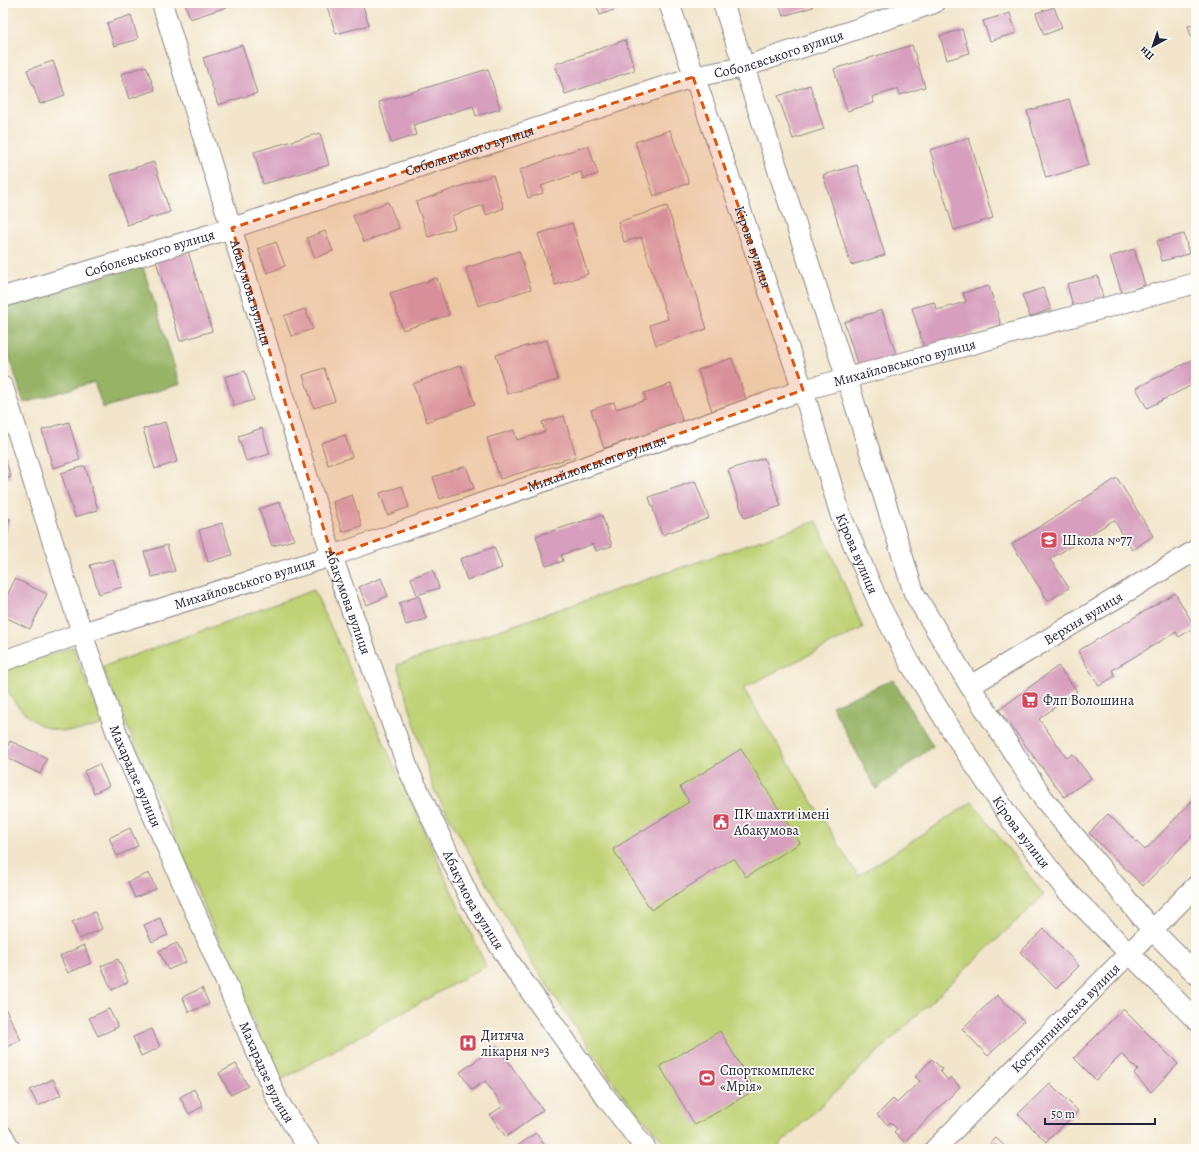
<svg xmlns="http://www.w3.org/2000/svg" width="1199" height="1152" font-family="Alegreya,serif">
  <rect width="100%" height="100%" fill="#fdfcf7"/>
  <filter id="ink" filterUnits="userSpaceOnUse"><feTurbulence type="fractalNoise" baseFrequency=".025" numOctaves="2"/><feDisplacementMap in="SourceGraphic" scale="8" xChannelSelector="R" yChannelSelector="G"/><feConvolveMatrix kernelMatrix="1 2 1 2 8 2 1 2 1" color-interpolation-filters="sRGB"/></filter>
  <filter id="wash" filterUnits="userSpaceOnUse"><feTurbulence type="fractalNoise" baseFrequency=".012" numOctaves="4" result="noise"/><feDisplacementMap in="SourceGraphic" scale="16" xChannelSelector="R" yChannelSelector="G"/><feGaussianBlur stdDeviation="0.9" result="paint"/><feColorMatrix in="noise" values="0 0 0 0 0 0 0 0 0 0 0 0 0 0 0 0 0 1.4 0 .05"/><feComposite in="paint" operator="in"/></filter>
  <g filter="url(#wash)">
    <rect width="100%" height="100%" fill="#f2e5cb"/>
    <g fill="#bfd275" stroke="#707a58">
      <polygon points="817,521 863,628 743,688 858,876 972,802 1044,895 775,1149 670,1149 619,1091 532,963 434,790 397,665"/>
      <polygon points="314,590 486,966 279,1081 102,667"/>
      <path d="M73,647L103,724C67,737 38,734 14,701C7,691 3,682 3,670Z"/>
    </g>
    <g fill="#97b466" stroke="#5c6b50">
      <polygon points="142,264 180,384 103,408 94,382 24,403 3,336 3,308"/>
      <polygon points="893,680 933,746 876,789 832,706"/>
    </g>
    <g id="blocks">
      <g fill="#d79ebd">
        <polygon points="185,3 229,3 230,6 190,19"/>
        <polygon points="326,3 362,3 369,25 336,34"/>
        <polygon points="596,3 633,3 600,15"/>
        <polygon points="779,3 811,3 813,7 783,16"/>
        <polygon points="1054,7 1062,28 1044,35 1036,13"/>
        <polygon points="1010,13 1016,33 990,41 983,21"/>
        <polygon points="131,15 138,39 114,46 107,23"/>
        <polygon points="1196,24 1196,52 1188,26"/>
        <polygon points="962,29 969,53 947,60 940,36"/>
        <polygon points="625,40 635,70 565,94 555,64"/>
        <polygon points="242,45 257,93 218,105 203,58"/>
        <polygon points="912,45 925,87 900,95 898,89 872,97 874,103 847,111 834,69"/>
        <polygon points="53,61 65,95 40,104 27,70"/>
        <polygon points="146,66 155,90 129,99 121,74"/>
        <polygon points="488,69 500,109 476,116 473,106 413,125 416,135 391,143 379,102"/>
        <polygon points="810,85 824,129 793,139 778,96"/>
        <polygon points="1069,99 1089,165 1046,178 1027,111"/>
        <polygon points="670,130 689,183 654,196 635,142"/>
        <polygon points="320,133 329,165 263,184 254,152"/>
        <polygon points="969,138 993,218 954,230 930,150"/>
        <polygon points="588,145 598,174 583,179 581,172 541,186 543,193 528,198 519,170"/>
        <polygon points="154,162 170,212 127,225 111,175"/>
        <polygon points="857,165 885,255 851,265 823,175"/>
        <polygon points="493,175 504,208 486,215 483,205 451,216 455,228 428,237 416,202"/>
        <polygon points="388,202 399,228 364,242 353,216"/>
        <polygon points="667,206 707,329 656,345 650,325 668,319 641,237 624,242 618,222"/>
        <polygon points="572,223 588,274 555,285 538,234"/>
        <polygon points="325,231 333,251 315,258 307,238"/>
        <polygon points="1184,234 1189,254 1162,261 1157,241"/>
        <polygon points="276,242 285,266 267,273 258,249"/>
        <polygon points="1134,249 1145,285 1122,293 1110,257"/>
        <polygon points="188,251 212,331 180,341 156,261"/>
        <polygon points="519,251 531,289 478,306 466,268"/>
        <polygon points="1098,276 1103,298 1073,306 1067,284"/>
        <polygon points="437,278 449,315 403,330 390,293"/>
        <polygon points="989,286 1001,325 924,348 912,308 934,302 937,310 966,302 963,293"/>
        <polygon points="1043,288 1051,309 1030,317 1022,295"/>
        <polygon points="305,309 313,329 291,336 284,316"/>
        <polygon points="882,310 897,358 859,369 844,322"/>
        <polygon points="547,340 558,380 507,394 496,355"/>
        <polygon points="732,358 746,399 712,411 698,370"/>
        <polygon points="1196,358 1196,383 1147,408 1136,388"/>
        <polygon points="461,365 475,404 427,422 413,384"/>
        <polygon points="324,368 335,401 314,408 303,375"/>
        <polygon points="245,371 254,400 234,406 225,377"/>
        <polygon points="671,384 683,423 604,448 591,410 614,402 616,409 646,400 644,393"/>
        <polygon points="564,416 576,456 500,479 487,438 514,430 517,440 545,432 542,422"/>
        <polygon points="69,422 80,460 53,468 42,430"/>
        <polygon points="165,422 177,462 155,469 143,429"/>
        <polygon points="262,428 270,454 246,461 238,436"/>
        <polygon points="345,435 352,457 328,465 321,443"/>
        <polygon points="3,452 11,477 3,479"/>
        <polygon points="764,458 781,506 744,518 728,470"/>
        <polygon points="85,466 98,510 75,517 61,473"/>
        <polygon points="466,466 474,488 440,499 433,477"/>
        <polygon points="1117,478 1153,536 1132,550 1114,520 1050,559 1069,588 1048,601 1012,544"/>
        <polygon points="695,481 709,518 662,535 649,497"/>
        <polygon points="402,486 409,507 388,515 380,493"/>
        <polygon points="352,495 362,526 342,532 333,502"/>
        <polygon points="280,502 294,540 272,546 259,509"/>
        <polygon points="602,515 612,546 596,551 593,544 561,555 563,561 546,566 536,536"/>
        <polygon points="3,517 10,519 3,542"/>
        <polygon points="222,523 232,555 208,562 199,530"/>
        <polygon points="167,545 175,571 152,577 144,552"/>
        <polygon points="494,547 502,568 467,580 460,559"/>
        <polygon points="113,559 122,587 99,594 90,565"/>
        <polygon points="433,570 439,588 417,595 411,578"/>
        <polygon points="381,578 388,596 367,605 359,587"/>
        <polygon points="15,579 47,594 30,629 3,616 3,604"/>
        <polygon points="1175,593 1195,627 1179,637 1176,632 1112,670 1115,676 1099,686 1078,651"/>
        <polygon points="419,596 426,619 406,625 399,603"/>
        <polygon points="1058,666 1077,691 1039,719 1067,758 1073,754 1091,778 1064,797 999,710"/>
        <polygon points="10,741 47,758 40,774 3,756"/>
        <polygon points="741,749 800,843 746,877 734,858 651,910 613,849 689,802 680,787"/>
        <polygon points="99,764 109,786 94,793 84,771"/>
        <polygon points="1196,797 1196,832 1143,886 1089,833 1108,814 1145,850"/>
        <polygon points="130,828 138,846 117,856 109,838"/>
        <polygon points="149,873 156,889 135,898 128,882"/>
        <polygon points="95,912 102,929 79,939 72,922"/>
        <polygon points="160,918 168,935 152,942 144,925"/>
        <polygon points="1044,929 1079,966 1056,989 1020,952"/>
        <polygon points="177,943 186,962 168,970 159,951"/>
        <polygon points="84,945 91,963 68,973 60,956"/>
        <polygon points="118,959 128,982 112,990 101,966"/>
        <polygon points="202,988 209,1004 189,1012 182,997"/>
        <polygon points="997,995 1024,1021 988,1056 962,1029"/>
        <polygon points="109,1009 118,1027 98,1036 89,1018"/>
        <polygon points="1123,1009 1178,1064 1151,1092 1134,1074 1138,1070 1122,1054 1096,1080 1074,1058"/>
        <polygon points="6,1010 21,1040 5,1048 3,1044 3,1012"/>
        <polygon points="152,1029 160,1047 141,1056 133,1037"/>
        <polygon points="720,1031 755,1090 695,1125 660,1066"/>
        <polygon points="497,1046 543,1110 506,1137 490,1115 503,1106 485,1081 472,1090 460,1072"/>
        <polygon points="932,1059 942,1069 940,1071 948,1080 951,1077 960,1087 904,1142 894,1132 897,1129 890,1122 888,1125 877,1115 893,1099 897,1103 920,1081 915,1077"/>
        <polygon points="236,1064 248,1086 231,1095 219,1073"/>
        <polygon points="53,1079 61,1095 38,1106 30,1090"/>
        <polygon points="1050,1083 1078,1111 1046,1142 1018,1114"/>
        <polygon points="194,1089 203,1106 189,1114 180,1097"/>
        <polygon points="536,1133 547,1149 513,1149"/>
        <polygon points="996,1138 1008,1149 985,1149"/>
      </g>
    </g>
  </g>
  <g filter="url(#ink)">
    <use href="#blocks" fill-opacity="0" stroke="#8a8483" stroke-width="1"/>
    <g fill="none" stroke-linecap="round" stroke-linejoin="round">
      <g stroke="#8a8483" stroke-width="22">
        <g id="minor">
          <path id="s1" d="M162,3L332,556L409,771L471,901L513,967L607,1099L646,1149"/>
          <path id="s2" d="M669,3L803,390L841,516L880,606L911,665L952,731L1012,821L1067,891L1196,1020"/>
          <polyline points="723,3 847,379 914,593 970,686 1043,798 1153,931 1196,974"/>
          <path id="s3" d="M3,297L232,228L693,77L744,67L934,3"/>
          <path id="s4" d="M3,387L82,633L116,731L278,1101L309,1149"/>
          <path id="s5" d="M3,661L82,633L332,556L803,390L1196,283"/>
          <path id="s6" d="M970,686L1196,550"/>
          <polyline points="3,1136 10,1149"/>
          <path id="s7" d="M935,1149L1196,886"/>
        </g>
      </g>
      <use href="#minor" stroke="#fff" stroke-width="20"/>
    </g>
  </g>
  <path fill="#de560e" fill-opacity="0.2" stroke="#de560e" stroke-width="3" stroke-dasharray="8 5" stroke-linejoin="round" d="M693,77L803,390L332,556L232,228Z"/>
  <defs>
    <g id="school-square" transform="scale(0.9)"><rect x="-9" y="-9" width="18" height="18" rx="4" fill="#d1495b" stroke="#fdfcf7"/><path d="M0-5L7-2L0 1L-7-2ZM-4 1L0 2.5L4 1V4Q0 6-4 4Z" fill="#fff"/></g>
    <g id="supermarket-square" transform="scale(0.9)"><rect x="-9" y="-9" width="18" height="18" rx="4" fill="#d1495b" stroke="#fdfcf7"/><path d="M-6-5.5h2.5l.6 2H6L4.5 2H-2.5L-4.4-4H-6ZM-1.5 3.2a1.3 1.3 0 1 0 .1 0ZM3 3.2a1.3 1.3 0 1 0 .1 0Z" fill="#fff"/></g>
    <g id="civic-square" transform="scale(0.9)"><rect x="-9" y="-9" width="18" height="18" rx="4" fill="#d1495b" stroke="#fdfcf7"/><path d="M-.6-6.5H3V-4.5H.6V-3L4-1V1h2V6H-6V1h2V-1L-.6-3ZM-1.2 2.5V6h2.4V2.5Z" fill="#fff"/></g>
    <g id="hospital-square" transform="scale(0.9)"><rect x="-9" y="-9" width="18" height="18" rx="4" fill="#d1495b" stroke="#fdfcf7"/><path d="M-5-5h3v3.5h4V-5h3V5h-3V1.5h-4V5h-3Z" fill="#fff"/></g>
    <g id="stadium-square" transform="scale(0.9)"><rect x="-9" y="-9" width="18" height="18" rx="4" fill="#d1495b" stroke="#fdfcf7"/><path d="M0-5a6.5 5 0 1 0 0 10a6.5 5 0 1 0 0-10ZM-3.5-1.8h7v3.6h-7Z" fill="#fff"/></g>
  </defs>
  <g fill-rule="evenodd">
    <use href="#school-square" x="1049" y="540"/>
    <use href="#supermarket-square" x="1030" y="700"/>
    <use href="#civic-square" x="721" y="822"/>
    <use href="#hospital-square" x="468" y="1043"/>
    <use href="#stadium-square" x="707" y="1078"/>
  </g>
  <g text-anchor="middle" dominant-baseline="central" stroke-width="3.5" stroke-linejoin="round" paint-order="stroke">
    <g font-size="14" fill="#22223b" stroke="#fdfcf7">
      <text stroke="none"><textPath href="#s3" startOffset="813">Соболєвського вулиця</textPath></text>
      <text stroke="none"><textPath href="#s3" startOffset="489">Соболєвського вулиця</textPath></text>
      <text stroke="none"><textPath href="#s2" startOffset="258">Кірова вулиця</textPath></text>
      <text stroke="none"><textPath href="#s3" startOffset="153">Соболєвського вулиця</textPath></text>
      <text stroke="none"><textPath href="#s1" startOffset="303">Абакумова вулиця</textPath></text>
      <text stroke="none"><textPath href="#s5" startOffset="950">Михайловського вулиця</textPath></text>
      <text stroke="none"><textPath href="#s5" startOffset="626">Михайловського вулиця</textPath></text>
      <text stroke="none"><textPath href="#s2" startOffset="582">Кірова вулиця</textPath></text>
      <text stroke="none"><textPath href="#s5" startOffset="254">Михайловського вулиця</textPath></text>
      <text stroke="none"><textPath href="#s1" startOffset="627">Абакумова вулиця</textPath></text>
      <text stroke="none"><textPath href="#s6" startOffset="132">Верхня вулиця</textPath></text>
      <text stroke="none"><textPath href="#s4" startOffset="411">Махарадзе вулиця</textPath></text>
      <text stroke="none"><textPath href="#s2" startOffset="906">Кірова вулиця</textPath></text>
      <text stroke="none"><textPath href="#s1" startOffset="951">Абакумова вулиця</textPath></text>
      <text stroke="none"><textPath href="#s7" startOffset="185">Костянтинівська вулиця</textPath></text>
      <text stroke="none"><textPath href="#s4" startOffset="735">Махарадзе вулиця</textPath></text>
    </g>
    <g font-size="14" fill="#22223b" stroke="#fdfcf7" text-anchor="start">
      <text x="1062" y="540">Школа №77</text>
      <text x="1043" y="700">Флп Волошина</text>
      <text x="734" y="814">ПК шахти імені<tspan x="734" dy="16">Абакумова</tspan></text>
      <text x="481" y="1035">Дитяча<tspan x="481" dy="16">лікарня №3</tspan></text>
      <text x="720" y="1070">Спорткомплекс<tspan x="720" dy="16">«Мрія»</tspan></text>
    </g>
  </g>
  <rect width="1199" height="1152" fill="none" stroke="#fdfcf7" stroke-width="16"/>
  <g transform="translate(1153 46) rotate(220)" stroke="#fdfcf7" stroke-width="3" paint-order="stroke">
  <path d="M0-3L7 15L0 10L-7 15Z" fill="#22223b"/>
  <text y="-6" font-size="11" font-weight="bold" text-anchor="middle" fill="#22223b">Пн</text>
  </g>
  <path d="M1045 1118v6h110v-6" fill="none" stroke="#22223b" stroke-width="2"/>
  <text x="1051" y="1118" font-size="12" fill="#22223b" stroke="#fdfcf7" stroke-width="3" paint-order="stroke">50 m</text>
</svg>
